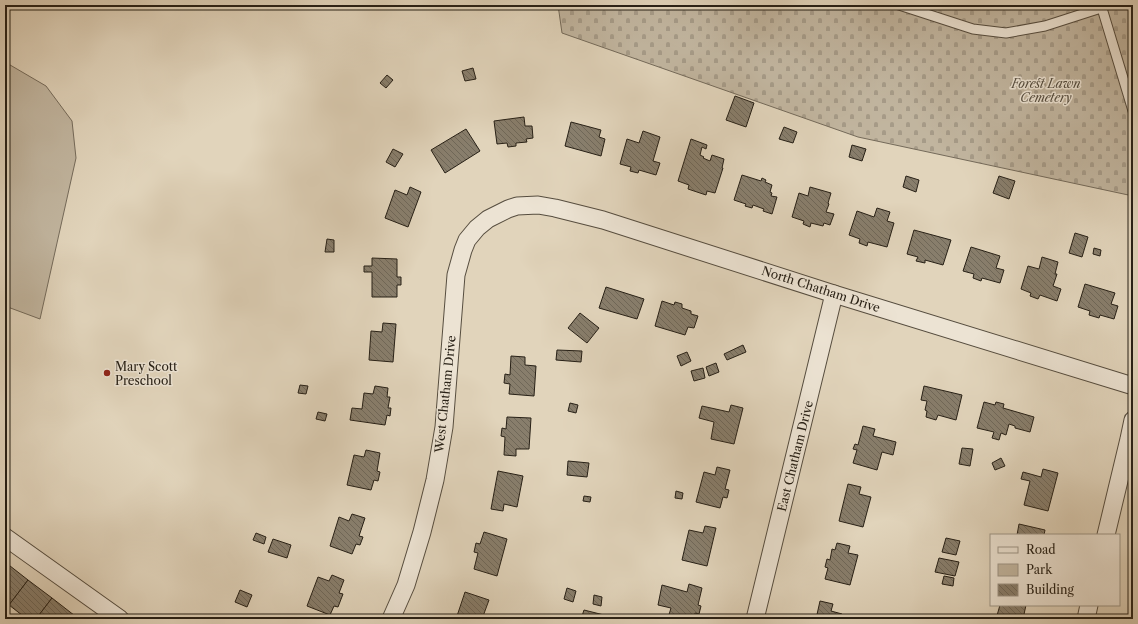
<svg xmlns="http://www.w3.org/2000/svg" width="1138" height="624" font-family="'Libre Caslon Text',serif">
  <defs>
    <pattern id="cemetery-stones" width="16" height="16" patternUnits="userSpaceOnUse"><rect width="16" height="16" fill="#c1b59f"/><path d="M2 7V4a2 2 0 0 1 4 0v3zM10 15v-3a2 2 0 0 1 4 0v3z" fill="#a69b88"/></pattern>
    <pattern id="building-back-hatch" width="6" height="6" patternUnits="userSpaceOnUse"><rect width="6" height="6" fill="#887e6c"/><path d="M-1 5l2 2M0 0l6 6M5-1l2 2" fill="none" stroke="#6f6758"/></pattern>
  </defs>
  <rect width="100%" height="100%" fill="#e1d4bb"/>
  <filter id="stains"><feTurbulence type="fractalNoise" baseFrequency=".005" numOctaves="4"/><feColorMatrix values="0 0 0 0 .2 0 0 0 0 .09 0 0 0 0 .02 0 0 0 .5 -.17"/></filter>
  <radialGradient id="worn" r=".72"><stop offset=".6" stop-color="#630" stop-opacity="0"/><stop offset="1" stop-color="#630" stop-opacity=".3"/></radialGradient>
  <polygon fill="#c1b59f" stroke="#746a5a" points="5,62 46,86 72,121 76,158 40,319 5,306"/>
  <polygon fill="url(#cemetery-stones)" stroke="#746a5a" points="558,5 1133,5 1133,196 858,137 562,33"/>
  <g fill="url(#building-back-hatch)" stroke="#272016">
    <polygon points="473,68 476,79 465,81 462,71"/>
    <polygon points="387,75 393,80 386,88 380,83"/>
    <polygon points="735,96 754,103 746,127 726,120"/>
    <polygon points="524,117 525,126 532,126 533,138 526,139 527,142 516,143 516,146 508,147 507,143 497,144 494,121"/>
    <polygon points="571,122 601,130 599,137 605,139 601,156 565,146"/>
    <polygon points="784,127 797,132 793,143 779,139"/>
    <polygon points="466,129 480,151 445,173 431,150"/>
    <polygon points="643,131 660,137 653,161 660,163 656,175 639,170 638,173 630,171 631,167 620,164 627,139 639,143"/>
    <polygon points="691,139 707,145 706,149 702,147 700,155 704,157 703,158 710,161 712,155 724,159 722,168 723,168 715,193 707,191 706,195 688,189 689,185 678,181"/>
    <polygon points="852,145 866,149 862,161 849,157"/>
    <polygon points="393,149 403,154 395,167 386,162"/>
    <polygon points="742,175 761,181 762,178 766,180 765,182 772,185 770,192 772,193 771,196 777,197 772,214 763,211 764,209 753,205 752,208 745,206 746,204 734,200"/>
    <polygon points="906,176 919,180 916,192 903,187"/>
    <polygon points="999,176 1015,181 1009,199 993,193"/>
    <polygon points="410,187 421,192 408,227 385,218 395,190 407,195"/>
    <polygon points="810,187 831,193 828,203 829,204 826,212 834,214 830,225 824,223 823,226 811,223 810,227 803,224 804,221 792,217 799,193 808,196"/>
    <polygon points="877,208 890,212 887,221 894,223 887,247 868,242 867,246 859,243 860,239 849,235 857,211 874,217"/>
    <polygon points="914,230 951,240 943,265 925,260 925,263 916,261 918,257 907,254"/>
    <polygon points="1075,233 1088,237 1082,257 1069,253"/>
    <polygon points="327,239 334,240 334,252 325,252"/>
    <polygon points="971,247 1000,256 996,268 1004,270 1000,283 982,278 981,281 973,278 974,274 963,271"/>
    <polygon points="1094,248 1101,250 1100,256 1093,254"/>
    <polygon points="1042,257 1058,262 1055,274 1057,274 1053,286 1061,289 1057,301 1040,295 1038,299 1030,296 1031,293 1021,289 1028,266 1039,269"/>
    <polygon points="372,258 397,259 397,277 401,277 401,285 397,285 397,297 372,297 372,272 364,272 364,266 372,266"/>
    <polygon points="1085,284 1115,293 1111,304 1118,306 1114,319 1100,315 1099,318 1089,315 1090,311 1078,307"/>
    <polygon points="606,287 644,299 637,319 599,308"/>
    <polygon points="662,301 674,305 675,302 682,304 682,308 691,311 691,314 698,316 694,328 688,327 685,335 655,326"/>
    <polygon points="580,313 599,328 587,343 568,328"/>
    <polygon points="383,323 396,324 393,362 369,360 371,331 382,332"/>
    <polygon points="743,345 746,352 727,360 724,354"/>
    <polygon points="557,350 582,351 581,362 556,360"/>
    <polygon points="687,352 691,361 681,366 677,356"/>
    <polygon points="511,356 525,357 525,365 536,366 534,396 509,394 510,384 504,383 505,374 510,375"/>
    <polygon points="716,363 719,372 709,376 706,367"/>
    <polygon points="703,368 705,378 694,381 691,371"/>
    <polygon points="300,385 308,386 306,394 298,393"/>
    <polygon points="375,386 388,388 387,397 390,397 388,408 391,408 390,416 387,415 385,425 350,420 352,408 362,409 364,393 373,394"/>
    <polygon points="924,386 962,395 956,420 938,415 936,420 926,417 927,411 925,410 927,401 921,400"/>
    <polygon points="984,402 995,405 996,402 1004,404 1003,408 1034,417 1030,432 1015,428 1015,426 1009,424 1006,435 1001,433 999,440 992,438 994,432 977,428"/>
    <polygon points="570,403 578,405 576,413 568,411"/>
    <polygon points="731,405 743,408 734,444 711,439 714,422 699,418 702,406 729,412"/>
    <polygon points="318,412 327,414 325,421 316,419"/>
    <polygon points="507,417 531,418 529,449 516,449 516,456 504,455 505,437 501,436 502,428 506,429"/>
    <polygon points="863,426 875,429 873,436 896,442 893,455 882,452 877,470 853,463 857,450 853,449 855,444 858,445"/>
    <polygon points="962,448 973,449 970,466 959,464"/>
    <polygon points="366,450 380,453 377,471 380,472 378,481 374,480 371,490 347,485 354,455 364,457"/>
    <polygon points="1001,458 1005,466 995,470 992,463"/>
    <polygon points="568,461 589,463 587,477 567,475"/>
    <polygon points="717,467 730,470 725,489 729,490 727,498 723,497 720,508 696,502 704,472 715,475"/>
    <polygon points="1043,469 1058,473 1048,511 1024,505 1030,481 1021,479 1023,472 1041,477"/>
    <polygon points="498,471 523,476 517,507 504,504 503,511 491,509"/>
    <polygon points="848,484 861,487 859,494 871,497 863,527 839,521"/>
    <polygon points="676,491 683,493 682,499 675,498"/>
    <polygon points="584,496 591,497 590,502 583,501"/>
    <polygon points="352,514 365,518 359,536 363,537 360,545 356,544 352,554 330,546 339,517 349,521"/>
    <polygon points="1019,524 1045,530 1044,535 1017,535"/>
    <polygon points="705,526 716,528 707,566 682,560 689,530 703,533"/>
    <polygon points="484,532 507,539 497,576 474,569 478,553 474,552 476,543 480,544"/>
    <polygon points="256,533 266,537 264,544 253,540"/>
    <polygon points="946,538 960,541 956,555 942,552"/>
    <polygon points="273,539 291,545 287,558 268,552"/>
    <polygon points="837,543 850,546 848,553 858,555 850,585 825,579 828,568 825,567 827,559 830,560 832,549 835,550"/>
    <polygon points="939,558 959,562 955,576 935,572"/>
    <polygon points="5,562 28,580 9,605 5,602"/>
    <polygon points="332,575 344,580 339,593 343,594 338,607 334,606 330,615 307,606 318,577 329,581"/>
    <polygon points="944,576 954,578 953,586 942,584"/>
    <polygon points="28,580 52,598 36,619 27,619 9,605"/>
    <polygon points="689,584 702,588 698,605 701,606 699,614 695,613 694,619 668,618 671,608 658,605 662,585 687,592"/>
    <polygon points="567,588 576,591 573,602 564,599"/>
    <polygon points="240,590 252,595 247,607 235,602"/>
    <polygon points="465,592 489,600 482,619 456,619"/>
    <polygon points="594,595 602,597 601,606 593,604"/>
    <polygon points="52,598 79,619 36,619"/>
    <polygon points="820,601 833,604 831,611 842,614 841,619 816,619"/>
    <polygon points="1000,605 1026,605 1023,619 996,619"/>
    <polygon points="584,610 604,615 602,619 581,619"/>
  </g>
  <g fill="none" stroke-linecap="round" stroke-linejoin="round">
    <g stroke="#564d3f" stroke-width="11">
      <g id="lane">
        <polyline points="899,5 973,29 1006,33 1045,26 1101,8"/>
        <polyline points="1101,5 1133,111"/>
      </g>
    </g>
    <g stroke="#564d3f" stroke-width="19">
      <g id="street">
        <polyline points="1106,535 1129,439 1133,420"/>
        <polyline points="5,537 120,619"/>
        <polyline points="391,619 406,585 422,532 435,480 444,427 456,275 463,250 467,240 477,228 488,219 508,209 517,206 538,205 555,208 603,220 834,294 1133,386"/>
        <polyline points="755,619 834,294"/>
        <polyline points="1086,619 1089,605"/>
      </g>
    </g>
    <use href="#lane" stroke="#ece3d3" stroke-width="9"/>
    <use href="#street" stroke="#ece3d3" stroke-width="17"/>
  </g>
  <circle fill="#8f2418" stroke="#ece3d3" stroke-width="1.5" cx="107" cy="373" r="4"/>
  <g text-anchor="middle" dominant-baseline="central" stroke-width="3" stroke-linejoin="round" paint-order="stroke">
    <g font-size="12" font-style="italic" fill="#554d3f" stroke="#ece3d3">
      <text x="1046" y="83">Forest Lawn<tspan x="1046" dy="14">Cemetery</tspan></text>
    </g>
    <g font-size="12" fill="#272016" stroke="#ece3d3">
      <text transform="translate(821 289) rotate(18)">North Chatham Drive</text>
      <text transform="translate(445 394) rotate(-84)">West Chatham Drive</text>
      <text transform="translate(795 456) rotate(-76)">East Chatham Drive</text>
    </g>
    <g font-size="12" fill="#272016" stroke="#ece3d3" text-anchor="start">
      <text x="115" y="366">Mary Scott<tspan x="115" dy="14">Preschool</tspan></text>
    </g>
  </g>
  <rect width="1138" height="624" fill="none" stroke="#e1d4bb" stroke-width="20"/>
  <rect x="6" y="6" width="1126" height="612" fill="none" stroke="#272016" stroke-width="2"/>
  <rect x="10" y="10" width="1118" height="604" fill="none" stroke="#272016"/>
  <rect x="990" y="534" width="130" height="72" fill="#ece3d3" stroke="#9d9587"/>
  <rect x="998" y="547" width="20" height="6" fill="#ece3d3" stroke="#9d9587"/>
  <text x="1026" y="554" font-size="12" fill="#272016">Road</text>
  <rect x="998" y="564" width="20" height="12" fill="#c1b59f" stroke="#9d9587"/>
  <text x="1026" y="574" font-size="12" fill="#272016">Park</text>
  <rect x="998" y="584" width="20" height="12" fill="url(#building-back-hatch)" stroke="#9d9587"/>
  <text x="1026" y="594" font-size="12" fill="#272016">Building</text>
  <rect width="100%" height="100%" filter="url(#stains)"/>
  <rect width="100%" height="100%" fill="url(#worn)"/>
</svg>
